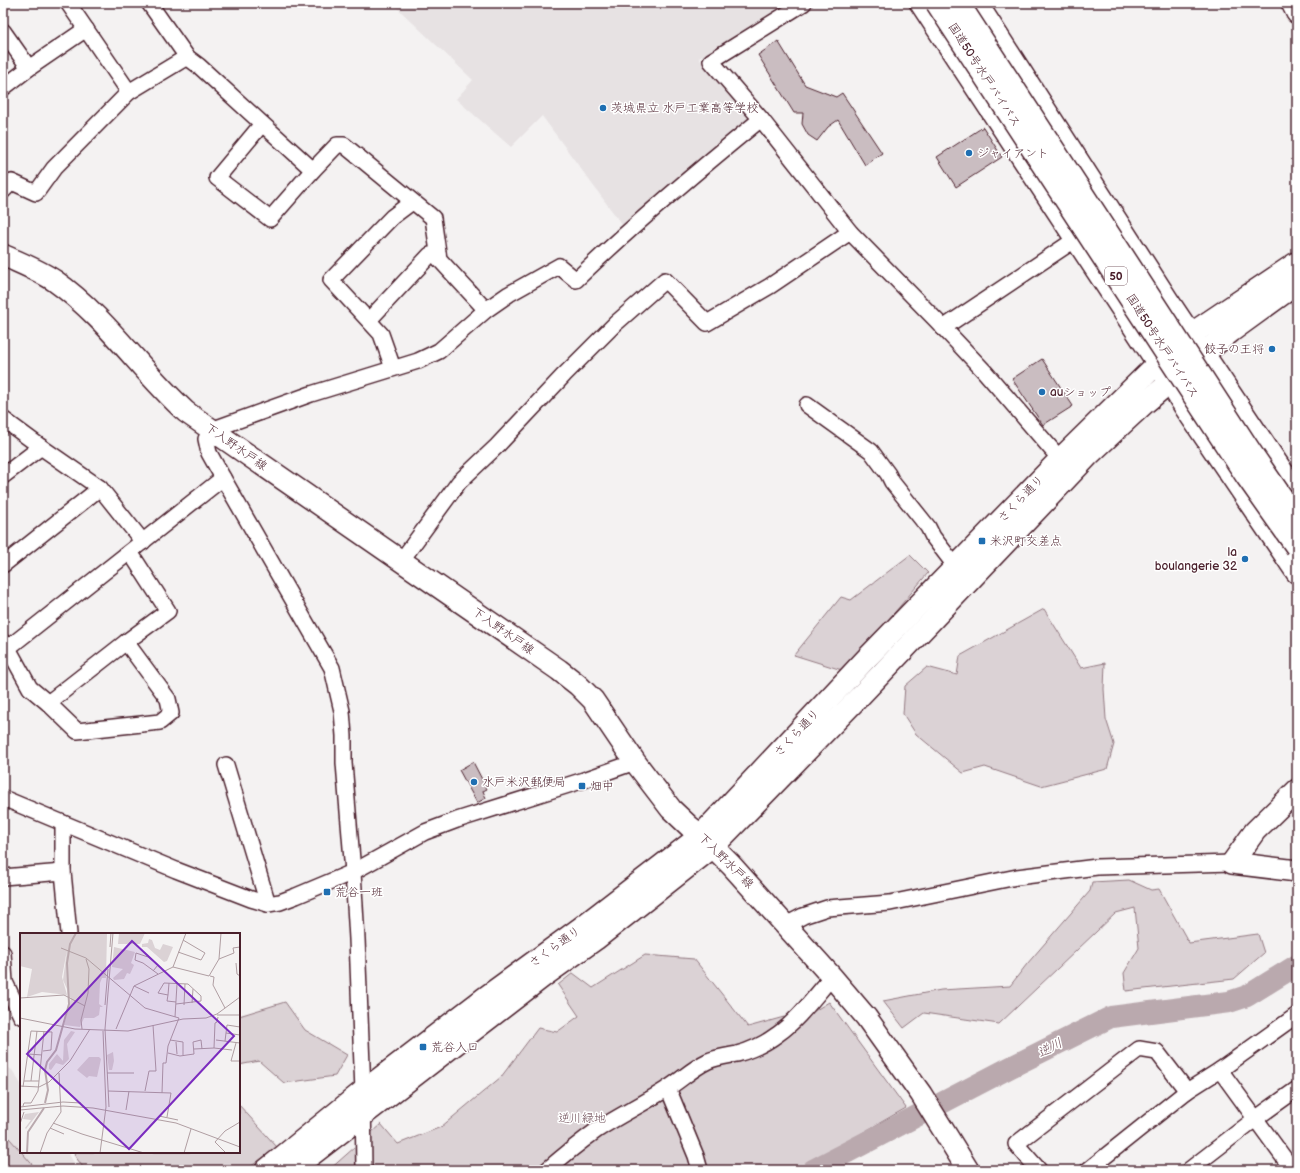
<svg xmlns="http://www.w3.org/2000/svg" width="1300" height="1173" font-family="'Balsamiq Sans','Klee One',sans-serif">
  <rect width="100%" height="100%" fill="#f4f2f2"/>
  <filter id="ink" filterUnits="userSpaceOnUse"><feTurbulence type="fractalNoise" baseFrequency=".025" numOctaves="2"/><feDisplacementMap in="SourceGraphic" scale="8" xChannelSelector="R" yChannelSelector="G"/><feConvolveMatrix kernelMatrix="1 2 1 2 8 2 1 2 1" color-interpolation-filters="sRGB"/></filter>
  <g filter="url(#ink)">
    <g fill="#e7e2e3">
      <polygon points="392,3 787,3 699,58 748,118 748,125 623,226 542,116 511,147 456,99 473,80"/>
      <polygon points="3,1064 12,1070 21,1084 21,1152 67,1152 79,1170 3,1170"/>
    </g>
    <g fill="#dbd2d5" stroke="#927880">
      <polygon points="910,555 928,573 845,671 794,655 841,597 851,600"/>
      <polygon points="1044,609 1081,668 1105,663 1104,689 1106,719 1114,744 1107,769 1041,786 985,767 963,773 916,734 903,714 905,686 927,667 957,675 960,656"/>
      <polygon points="1129,880 1151,890 1159,889 1189,943 1258,934 1264,953 1234,979 1126,991 1124,973 1139,948 1135,908 1116,913 999,1024 924,1013 904,1028 883,1001 941,990 1010,986 1027,964 1090,891 1092,882"/>
      <polygon points="645,955 694,959 748,1027 784,1017 793,1024 829,1002 906,1108 797,1170 329,1170 381,1124 398,1144 441,1127 501,1077 538,1028 557,1032 579,1016 558,985 573,973 593,988"/>
      <polygon points="285,1002 305,1030 347,1055 335,1076 284,1083 259,1061 239,1065 239,1016"/>
      <polygon points="239,1105 277,1147 246,1170 85,1170 75,1156 74,1152 239,1152"/>
      <polygon points="3,1131 37,1170 3,1170"/>
    </g>
    <g fill="none" stroke-linecap="round" stroke-linejoin="round">
      <polyline stroke="#baa9ae" stroke-width="22" points="813,1170 1009,1068 1111,1017 1229,1002 1247,996 1297,965"/>
    </g>
    <g fill="#cabdc1" stroke="#4a1f2b">
      <polygon points="778,41 805,85 836,97 842,93 882,153 865,165 838,120 828,127 817,141 808,135 802,124 803,113 794,113 758,55"/>
      <polygon points="983,127 1002,157 956,187 937,157"/>
      <polygon points="1042,359 1073,406 1043,425 1012,379"/>
      <polygon points="473,762 487,789 483,791 486,798 477,803 459,770"/>
    </g>
    <g fill="none" stroke-linecap="round" stroke-linejoin="round">
      <g stroke="#4a1f2b" stroke-width="18">
        <g id="street">
          <polyline points="68,3 129,92"/>
          <polyline points="804,3 711,61 761,119 850,232 937,321 985,372 1060,459"/>
          <polyline points="3,31 29,68"/>
          <polyline points="187,57 199,66 313,170"/>
          <polyline points="3,88 29,68 86,29"/>
          <polyline points="262,124 217,178 270,219 313,170 337,145 344,145 433,218 439,259 486,310"/>
          <polyline points="3,191 12,182 36,193 54,168 129,92 187,57 149,3"/>
          <polyline points="369,320 430,255 438,253"/>
          <polyline points="943,328 1076,239"/>
          <polyline points="393,368 381,334 331,280 392,217 412,202"/>
          <polyline points="807,405 871,451 888,474 892,482 928,527 933,537 956,567"/>
          <polyline points="3,419 41,447 100,488 143,542"/>
          <polyline points="3,476 41,447"/>
          <polyline points="401,561 459,482 497,446 564,375 615,324 665,280 707,323 770,286 850,232"/>
          <polyline points="3,565 100,488"/>
          <polyline points="3,642 8,648 30,688 48,703 77,731 160,722 171,713 168,699 126,642 168,611 130,552"/>
          <polyline points="8,648 223,478"/>
          <polyline points="48,703 126,642"/>
          <polyline points="226,765 268,904"/>
          <polyline points="3,798 176,870 251,899 268,904 280,902 296,896 353,872 425,832 457,820 581,781 635,762"/>
          <polyline points="63,823 63,872 69,934"/>
          <polyline points="3,877 63,872"/>
          <polyline points="786,925 803,916 827,908 890,903 1017,877 1097,867 1232,863"/>
          <polyline points="3,953 5,982 21,1016"/>
          <polyline points="1220,1070 1292,1169"/>
          <polyline points="668,1088 696,1156 700,1170"/>
          <path d="M364,1170L363,1091L357,939L353,872L344,763V736L342,711L332,668L223,478L209,453L206,439L211,430L311,394L418,361L439,351L486,310L509,294L559,266L576,280C635,223 697,171 761,119"/>
          <path d="M547,1170C563,1156 579,1143 597,1130C620,1115 645,1103 668,1088C681,1080 693,1068 708,1061C717,1057 727,1056 737,1054C752,1050 766,1043 778,1034C799,1019 815,996 832,977"/>
          <polyline points="1039,1170 1016,1144 1139,1049 1157,1052 1187,1091"/>
          <polyline points="1088,1170 1187,1091 1220,1070 1297,1015"/>
          <polyline points="1189,1170 1255,1119 1297,1089"/>
        </g>
      </g>
      <g stroke="#4a1f2b" stroke-width="24">
        <g id="secondary">
          <polyline points="1292,3 1297,13"/>
          <path d="M3,255C20,263 39,270 55,281C106,317 140,370 186,412L559,670L578,685L593,700L635,762L671,809L690,827L701,835L731,865L832,977L866,1017L921,1094L968,1170"/>
          <polyline points="1297,790 1255,831 1232,863 1297,871"/>
          <polyline points="266,1170 363,1091 483,999 579,929 701,835 866,659 1060,459 1158,363"/>
          <polyline points="292,1170 544,976 596,939 713,847 861,695 1089,455 1145,403 1170,382"/>
        </g>
      </g>
      <g stroke="#4a1f2b" stroke-width="25">
        <g id="primary">
          <polyline points="1177,346 1190,335 1297,263"/>
          <polyline points="1188,366 1231,331 1297,283"/>
        </g>
      </g>
      <g stroke="#4a1f2b" stroke-width="25">
        <g id="highway">
          <polyline points="921,3 1158,363 1186,408 1297,572"/>
          <polyline points="976,3 1167,300 1297,494"/>
        </g>
      </g>
      <use href="#street" stroke="#fff" stroke-width="15"/>
      <use href="#secondary" stroke="#fff" stroke-width="21"/>
      <use href="#primary" stroke="#fff" stroke-width="22"/>
      <use href="#highway" stroke="#fff" stroke-width="22"/>
      <g stroke="#4a1f2b" stroke-width="25" stroke-linecap="butt">
        <g id="highway-bridge">
          <polyline points="937,3 1246,475 1297,547"/>
          <polyline points="958,3 1251,453 1297,520"/>
        </g>
      </g>
      <use href="#highway-bridge" stroke="#fff" stroke-width="22"/>
    </g>
  </g>
  <g fill="#1f6fb2" stroke="#fff" stroke-width="1.5">
    <circle cx="603" cy="108" r="4"/>
    <circle cx="969" cy="153" r="4"/>
    <circle cx="1272" cy="349" r="4"/>
    <circle cx="1042" cy="392" r="4"/>
    <rect x="978" y="537" width="8" height="8" rx="2"/>
    <circle cx="1245" cy="559" r="4"/>
    <circle cx="474" cy="782" r="4"/>
    <rect x="578" y="782" width="8" height="8" rx="2"/>
    <rect x="323" y="888" width="8" height="8" rx="2"/>
    <rect x="419" y="1043" width="8" height="8" rx="2"/>
  </g>
  <g text-anchor="middle" dominant-baseline="central" stroke-width="3" stroke-linejoin="round" paint-order="stroke">
    <rect fill="#fff" stroke="#80626b" stroke-width="1" x="1105" y="267" width="22" height="18" rx="3"/>
    <g font-size="11" font-weight="bold" fill="#4a1f2b">
      <text x="1116" y="276">50</text>
    </g>
    <g font-size="12" fill="#4a1f2b" stroke="#fff">
      <text transform="translate(984 75) rotate(57)">国道50号水戸バイパス</text>
      <text transform="translate(1162 346) rotate(57)">国道50号水戸バイパス</text>
      <text transform="translate(236 447) rotate(35)">下入野水戸線</text>
      <text transform="translate(1021 499) rotate(-46)">さくら通り</text>
      <text transform="translate(503 631) rotate(35)">下入野水戸線</text>
      <text transform="translate(797 733) rotate(-47)">さくら通り</text>
      <text transform="translate(726 861) rotate(45)">下入野水戸線</text>
      <text transform="translate(555 947) rotate(-36)">さくら通り</text>
    </g>
    <g font-size="12" fill="#4a1f2b" stroke="#fff" text-anchor="start">
      <text x="611" y="108">茨城県立 水戸工業高等学校</text>
      <text x="977" y="153">ジャイアント</text>
      <text x="1264" y="349" text-anchor="end">餃子の王将</text>
      <text x="1050" y="392">auショップ</text>
      <text x="990" y="541">米沢町交差点</text>
      <text x="1237" y="552" text-anchor="end">la<tspan x="1237" dy="14">boulangerie 32</tspan></text>
      <text x="482" y="782">水戸米沢郵便局</text>
      <text x="590" y="786">畑中</text>
      <text x="335" y="892">荒谷一班</text>
      <text x="431" y="1047">荒谷入口</text>
    </g>
    <g font-size="12" fill="#6e4c56" stroke="#fff">
      <text x="582" y="1118">逆川緑地</text>
    </g>
    <g font-size="13" font-style="italic" fill="#714f59" stroke="#fff">
      <text transform="translate(1050 1048) rotate(-27)">逆川</text>
    </g>
  </g>
  <g transform="translate(20 933)">
    <rect width="220" height="220" fill="#f4f2f2"/>
    <path d="M0,0H87L86,45H82L80,50L79,71L83,74H80L79,82L74,85H64L60,94L44,92L51,65L48,63L47,56L43,47L47,17L42,44L47,62L22,59L7,64L12,36L0,33ZM99,0H125L120,11H98ZM129,6L132,7L135,15L140,17L143,11L153,14L147,28L144,29L127,14H122V11L128,10ZM94,14L115,19L111,30L114,32L110,41L107,40L104,46L94,47L93,45L103,36L92,34ZM51,98L55,99L47,111L49,126L43,132L36,130L31,137L29,136V131L37,121L43,128L44,107ZM93,119L94,128L92,137H89L87,122ZM69,124H79L81,126L77,144L69,143L67,145L57,137ZM19,179L6,196L5,195L11,187L3,186L5,181Z" fill="#dbd2d5"/>
    <path fill="none" stroke="#baa9ae" stroke-width="2" d="M25,170L28,157L25,137L27,129L36,117L49,71L47,30L50,11L56,0M7,220L8,199L24,175"/>
    <path fill="none" stroke="#b09ea2" stroke-width="1" d="M90,14L91,0M41,15L66,25L125,75L159,85L148,113L146,130H143L142,160M158,19L181,27L185,20L163,7M199,26L214,20L213,15L220,14M216,30L217,41L220,43M153,34L189,43L199,26L201,0M133,38L138,32L128,24L116,20L115,27L123,30L138,41M190,43L194,44L193,52L205,75M114,53L129,60M148,62L149,50M0,65L44,62L65,73M172,70L173,56M156,71L181,68V63L168,51L144,50L138,60L148,62L147,68L156,69M85,72L88,36M164,72L165,51M197,82H220M155,84L157,51M198,84L197,89L195,90L194,115L212,117M0,85L55,96L108,98L163,86L186,85L197,81L220,64M62,96L61,87L68,60L69,36L66,26M96,96L114,53L153,34L166,0M83,98L86,174M206,100L220,102M150,107L163,109V122M196,107L220,110M205,108L207,92L220,94M156,109L157,121M216,110L211,128H220M174,116L194,115M148,120L160,123L174,121L173,109L181,107L182,116M8,121L22,122M87,140H114M4,148H19M11,148L17,98M0,153L19,154L29,149L50,128L70,96M3,154L11,98L32,99L31,117L23,118M88,158L151,160L147,184M125,158L129,138H136L133,92M3,173L4,170H11L18,158L24,98M0,174L43,169L61,170M89,174L85,96L93,0M0,177L43,173L73,175L156,190L220,214M106,177L109,158M139,183L158,187M33,190L62,201L124,220M0,191L4,179M30,195L44,201M20,220L27,200L41,179L39,140M80,220L86,174M164,220L171,196M206,220L195,209L205,198L220,189"/>
    <path fill="#7b2cbf" fill-opacity="0.15" stroke="#7b2cbf" stroke-width="2" d="M112,8L214,103L109,216L7,121Z"/>
    <rect width="220" height="220" fill="none" stroke="#4a1f2b" stroke-width="2"/>
  </g>
  <rect width="1300" height="1173" fill="none" stroke="#fff" stroke-width="16"/>
  <rect x="8" y="8" width="1284" height="1157" fill="none" stroke="#4a1f2b" stroke-width="1.5" filter="url(#ink)"/>
</svg>
